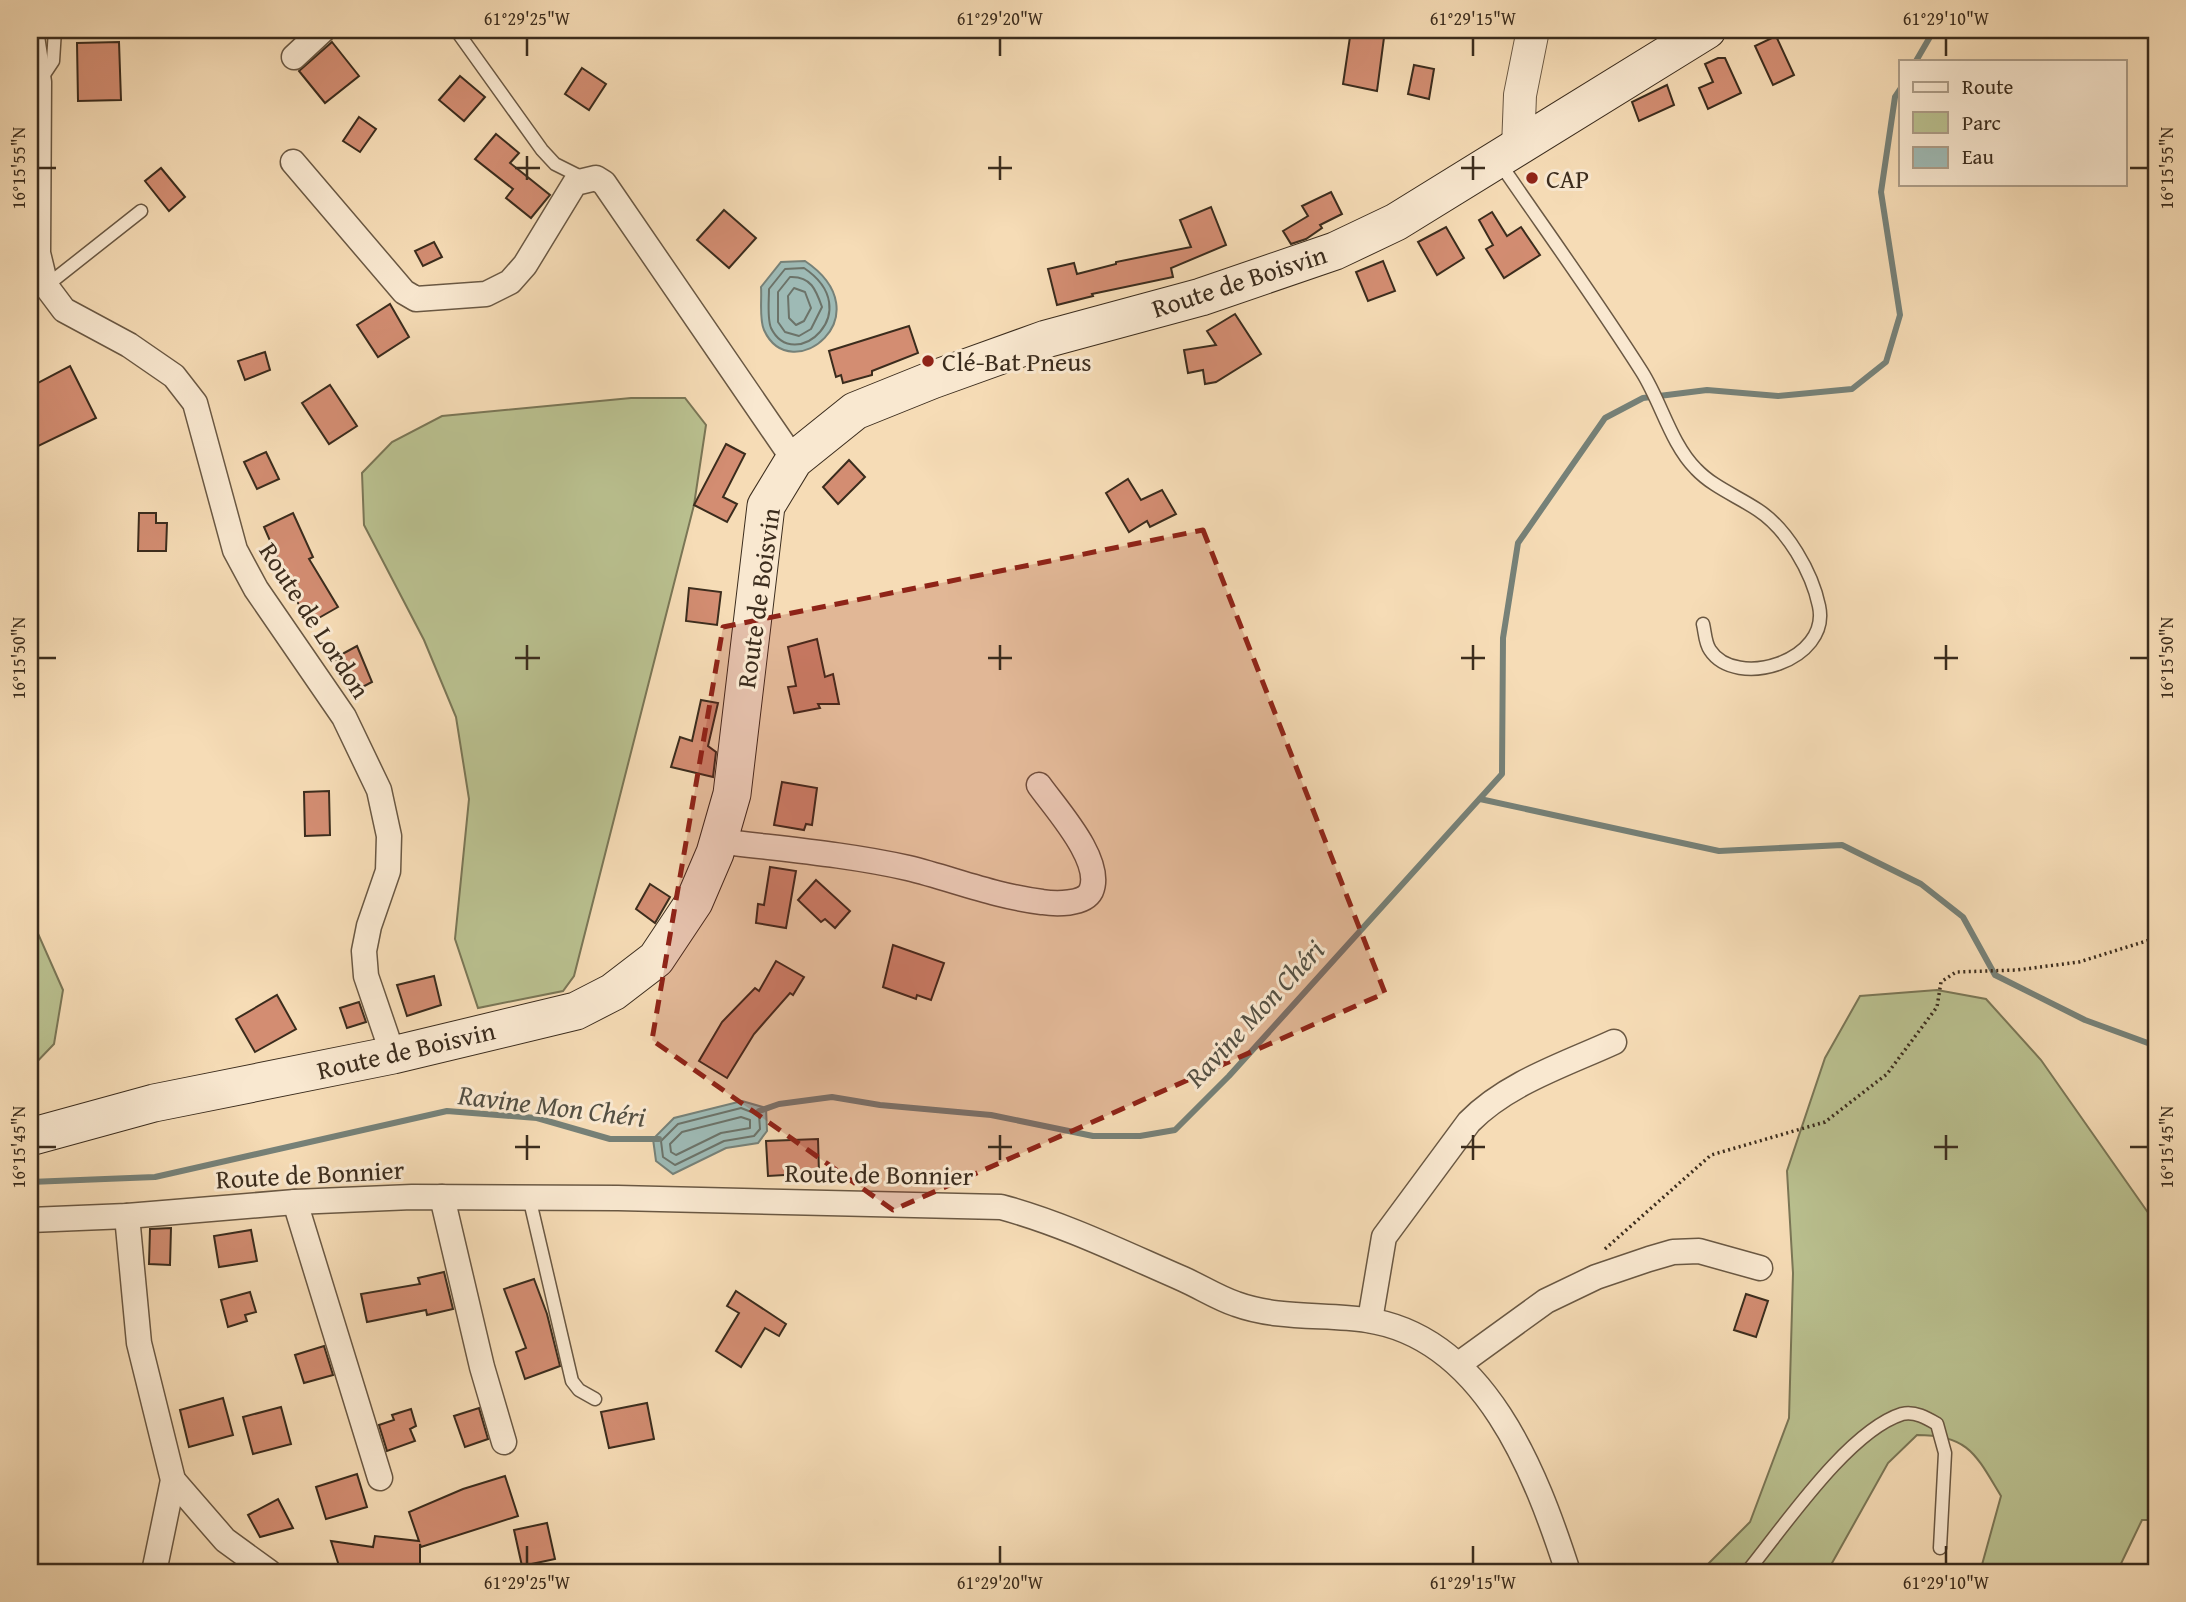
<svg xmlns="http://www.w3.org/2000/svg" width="2186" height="1602" font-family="'Gentium Book Plus',serif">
  <rect width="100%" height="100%" fill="#f6dcb6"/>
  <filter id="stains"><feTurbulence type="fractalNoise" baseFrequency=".00286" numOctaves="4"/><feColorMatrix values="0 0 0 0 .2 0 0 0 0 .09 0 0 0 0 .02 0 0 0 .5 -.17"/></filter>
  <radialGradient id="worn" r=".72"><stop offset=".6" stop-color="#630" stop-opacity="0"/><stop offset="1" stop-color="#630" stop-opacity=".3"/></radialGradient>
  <g fill="#bac190" stroke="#7a7656" stroke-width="2">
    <polygon points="631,398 685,398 706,425 694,505 574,976 563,991 478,1008 455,939 469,799 456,717 424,640 364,525 362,473 392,442 442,416"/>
    <polygon points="30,923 36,929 63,990 54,1044 30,1069"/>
    <path d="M1937,990L1986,999L2041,1060L2156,1224V1520H2142L2117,1572H1980L2001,1496C1976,1455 1969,1435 1917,1435L1888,1463L1827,1572H1700L1750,1522L1789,1418L1793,1273L1787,1171L1825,1058L1860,996Z"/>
  </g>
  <g fill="#9ebab5" stroke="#768178" stroke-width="2">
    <path d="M805,261C885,315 791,389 764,330C759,319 762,299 761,287L781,262Z"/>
    <polygon points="742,1101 766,1108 767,1131 758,1143 726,1148 673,1174 656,1161 653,1139 674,1118"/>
  </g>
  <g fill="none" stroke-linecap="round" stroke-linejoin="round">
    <g stroke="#6c7369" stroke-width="2">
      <path d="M804,268C868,311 794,375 771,328C767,318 769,301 769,289L785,269Z"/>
      <path d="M790,277C811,276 816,290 822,307L811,329L799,336L785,332L778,322V292Z"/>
      <polygon points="794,288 805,292 811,308 804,321 796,325 789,318 788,296"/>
      <polygon points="741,1108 759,1115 760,1129 754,1136 724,1141 675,1165 663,1157 661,1141 678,1124"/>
      <polygon points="741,1117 750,1120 750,1128 721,1133 676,1155 671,1152 670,1144 682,1132"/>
    </g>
    <g stroke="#768178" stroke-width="6">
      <polyline points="1916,61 1934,30"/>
      <polyline points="1480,799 1719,851 1842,845 1921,884 1963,917 1995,975 2085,1020 2156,1046"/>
      <polyline points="759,1111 779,1104 832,1097 880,1105 991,1115 1093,1136 1140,1136 1175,1130 1229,1076 1502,774 1503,638 1518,543 1605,418 1643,398 1707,390 1778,396 1852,389 1886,362 1900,315 1881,192 1895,97 1901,88"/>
      <polyline points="30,1182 155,1177 447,1111 537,1118 610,1139 659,1139"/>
    </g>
  </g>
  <g fill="#d38d72" stroke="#3b2c1d" stroke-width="2">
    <polygon points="1351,30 1385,30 1377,91 1343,84"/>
    <polygon points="1776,36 1794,75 1773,85 1755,46"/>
    <polygon points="119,42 121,100 78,101 77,43"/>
    <polygon points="332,42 359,76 325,103 299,71"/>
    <polygon points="1718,58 1725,58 1741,93 1708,109 1699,88 1713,82 1705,64"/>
    <polygon points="1414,65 1434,69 1429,99 1408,94"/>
    <polygon points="582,68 606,84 589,110 565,94"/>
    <polygon points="460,76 485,97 464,121 439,100"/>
    <polygon points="1667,85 1674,105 1639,121 1632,102"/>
    <polygon points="359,117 376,129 360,152 343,141"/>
    <polygon points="496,134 519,153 510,163 550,195 531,218 506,198 513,189 475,159"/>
    <polygon points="161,168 185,197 169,211 145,181"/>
    <polygon points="1331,192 1342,214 1320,225 1322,228 1306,239 1291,244 1283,231 1308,216 1302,206"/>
    <polygon points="1211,207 1226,245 1171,268 1173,277 1092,294 1093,296 1057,305 1048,269 1074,263 1077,274 1116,264 1116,262 1191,247 1180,220"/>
    <polygon points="724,210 756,238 729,268 697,240"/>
    <polygon points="1492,212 1507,236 1521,227 1540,255 1504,278 1486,249 1493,245 1479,220"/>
    <polygon points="1446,227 1464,258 1437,275 1418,242"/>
    <polygon points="434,242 442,257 423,266 415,251"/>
    <polygon points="1383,261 1395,291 1368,301 1356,272"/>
    <polygon points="390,304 409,337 378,357 357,325"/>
    <polygon points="1235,314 1261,354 1216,382 1205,384 1203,370 1188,373 1184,350 1216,345 1207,331"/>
    <polygon points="909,326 918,353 872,371 872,375 843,383 841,375 836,377 829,351"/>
    <polygon points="265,352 270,370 245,380 238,361"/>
    <polygon points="70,366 96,418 30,450 30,387"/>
    <polygon points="330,385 357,426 329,444 302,403"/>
    <polygon points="726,444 745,454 723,497 737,504 727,522 694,505"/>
    <polygon points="266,452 279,479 257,489 244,462"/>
    <polygon points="849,460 865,477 838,504 823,487"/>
    <polygon points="1128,479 1141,500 1162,490 1176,514 1150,527 1147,521 1129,532 1106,493"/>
    <polygon points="139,513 156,513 156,523 167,523 166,551 138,551"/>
    <polygon points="293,513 313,557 309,559 338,607 310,623 295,598 264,527"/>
    <polygon points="689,588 721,592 717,625 686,621"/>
    <polygon points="817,639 825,677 833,674 839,704 818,704 820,708 794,713 788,687 796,686 788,647"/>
    <polygon points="357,646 372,682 355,691 335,658"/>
    <polygon points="701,700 718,703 708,746 716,752 713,777 671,767 680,737 692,741"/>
    <polygon points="782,782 817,788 812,825 806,824 804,830 774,825"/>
    <polygon points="329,791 330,835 305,836 304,792"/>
    <polygon points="770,867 796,871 786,928 756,923 758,904 764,905"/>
    <polygon points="816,880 850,911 835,928 825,919 821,922 798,900"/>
    <polygon points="650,884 670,897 655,923 636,909"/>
    <polygon points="893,945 944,963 931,1000 917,995 916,999 883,987"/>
    <polygon points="776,961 804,977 793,995 790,993 754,1034 727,1078 699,1061 722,1022 755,988 759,991"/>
    <polygon points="434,976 441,1005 407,1016 397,985"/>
    <polygon points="277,995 296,1029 255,1052 236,1019"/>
    <polygon points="359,1002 366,1022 347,1028 340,1008"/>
    <polygon points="818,1139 819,1173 768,1176 766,1141"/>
    <polygon points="171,1228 170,1265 149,1264 150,1229"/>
    <polygon points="251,1230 257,1261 219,1267 214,1236"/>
    <polygon points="444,1272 453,1309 427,1315 426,1310 367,1322 361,1294 420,1284 418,1278"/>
    <polygon points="534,1279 547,1314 560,1366 525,1379 516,1352 526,1348 504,1289"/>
    <polygon points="736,1291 786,1324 779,1336 765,1328 741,1367 716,1351 739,1313 727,1306"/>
    <polygon points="250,1292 256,1312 245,1315 247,1321 228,1327 221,1300"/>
    <polygon points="1746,1294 1768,1301 1756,1337 1734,1330"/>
    <polygon points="324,1346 333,1375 304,1383 295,1355"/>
    <polygon points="223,1398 233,1435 189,1447 180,1410"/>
    <polygon points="647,1403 654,1439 609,1448 601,1412"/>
    <polygon points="281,1407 291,1444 253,1454 243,1417"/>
    <polygon points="479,1408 488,1439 465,1447 454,1416"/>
    <polygon points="411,1409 416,1426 410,1429 415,1441 387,1451 379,1425 394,1420 392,1415"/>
    <polygon points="357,1474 367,1507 326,1519 316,1487"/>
    <polygon points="505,1476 518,1516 421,1547 420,1544 420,1572 341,1572 331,1541 373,1547 375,1536 419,1541 409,1512 463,1489"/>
    <polygon points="278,1499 293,1528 260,1537 248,1515"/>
    <polygon points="547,1523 555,1559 522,1566 514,1530"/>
  </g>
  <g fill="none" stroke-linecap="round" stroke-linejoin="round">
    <g stroke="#6a5843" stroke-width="15">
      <g id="service">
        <polyline points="456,30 542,150 555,164 585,179"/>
        <polyline points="41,79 53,61 55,30"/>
        <path d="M1499,162C1547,232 1597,301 1642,372C1661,402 1671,444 1696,469C1713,487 1737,496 1758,510C1787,529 1812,572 1819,606C1831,661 1736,690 1710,650C1705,643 1705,632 1703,624"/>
        <polyline points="46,286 141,211"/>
        <polyline points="529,1197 572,1381 579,1390 595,1399"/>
        <path d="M1747,1572C1783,1528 1848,1431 1902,1414C1915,1411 1927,1418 1937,1424L1945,1453L1940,1548"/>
      </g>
    </g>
    <g stroke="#6a5843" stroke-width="27">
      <g id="minor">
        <polyline points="31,30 39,82 38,253 46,286 64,310 129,345 174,376 195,403 235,550 256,589 344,717 379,790 389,836 388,871 369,926 364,951 366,976 393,1055"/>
        <polyline points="294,57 323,30"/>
        <polyline points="293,162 404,292 416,299 486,294 510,282 525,265 575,183 596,178 604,183 794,460"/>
        <path d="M718,841C781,849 846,854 908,868C953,879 994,896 1042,902C1055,904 1084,905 1091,891C1104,861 1056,809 1039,785"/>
        <polyline points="442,1197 482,1367 504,1442"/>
        <polyline points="295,1202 380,1478"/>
        <polyline points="127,1216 139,1343 173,1480 154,1572"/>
        <path d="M30,1220L127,1216L295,1202L412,1197L618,1198L1001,1207C1064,1224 1123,1253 1183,1279C1201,1287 1218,1298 1236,1304C1277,1319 1324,1314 1367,1320C1485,1338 1536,1473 1568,1572"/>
        <path d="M1370,1320L1384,1237L1469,1122C1507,1083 1566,1064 1614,1042"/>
        <polyline points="1459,1364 1546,1301 1596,1277 1649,1259 1673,1252 1699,1251 1760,1268"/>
        <polyline points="173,1480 225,1540 269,1572"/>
      </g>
    </g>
    <g stroke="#6a5843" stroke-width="34">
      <polyline id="tertiary" points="1518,148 1520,95 1533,30"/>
    </g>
    <g stroke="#3b2c1d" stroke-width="39">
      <polyline id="secondary" points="30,1137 154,1103 393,1055 576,1011 613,992 656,959 694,902 715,853 732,794 766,506 794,460 855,411 932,380 1046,339 1201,297 1335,251 1396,222 1707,30"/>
    </g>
    <polyline stroke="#3b2c1d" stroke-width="3.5" stroke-dasharray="2 3.5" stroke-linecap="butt" points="1605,1249 1711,1155 1825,1122 1887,1074 1937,1007 1941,982 1956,972 2017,970 2079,962 2156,938"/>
    <use href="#service" stroke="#f9e8d0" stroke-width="12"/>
    <use href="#minor" stroke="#f9e8d0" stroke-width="24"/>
    <use href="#tertiary" stroke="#f9e8d0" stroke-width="32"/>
    <use href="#secondary" stroke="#f9e8d0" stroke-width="37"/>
  </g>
  <path fill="#8f2418" fill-opacity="0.2" stroke="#8f2418" stroke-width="5" stroke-dasharray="14 9" stroke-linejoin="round" d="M1203,530L1385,993L893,1210L652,1040L723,627Z"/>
  <path fill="none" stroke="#3b2c1d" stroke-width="2.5" d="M527,38V56M1000,38V56M1473,38V56M1946,38V56M527,156V180M1000,156V180M1473,156V180M38,168H56M515,168H540M988,168H1012M1461,168H1485M2130,168H2148M527,645V670M1000,645V670M1473,645V670M1946,645V670M38,658H56M515,658H540M988,658H1012M1461,658H1485M1934,658H1958M2130,658H2148M527,1135V1160M1000,1135V1160M1473,1135V1160M1946,1135V1160M38,1147H56M515,1147H540M988,1147H1012M1461,1147H1485M1934,1147H1958M2130,1147H2148M527,1546V1564M1000,1546V1564M1473,1546V1564M1946,1546V1564"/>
  <g fill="#8f2418" stroke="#f9e8d0" stroke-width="2.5">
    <circle cx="1532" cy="178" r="7"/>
    <circle cx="928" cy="361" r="7"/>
  </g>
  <g text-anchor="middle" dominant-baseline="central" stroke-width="6" stroke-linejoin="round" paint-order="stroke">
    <g font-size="26" fill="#3b2c1d" stroke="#f9e8d0" text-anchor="start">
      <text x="1546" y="178">CAP</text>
      <text x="942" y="361">Clé-Bat Pneus</text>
    </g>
    <g font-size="26" fill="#3b2c1d" stroke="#f9e8d0">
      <text transform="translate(1239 281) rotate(-18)">Route de Boisvin</text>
      <text transform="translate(758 598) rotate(-82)">Route de Boisvin</text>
      <text transform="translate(315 620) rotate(57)">Route de Lordon</text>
      <text transform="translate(406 1050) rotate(-13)">Route de Boisvin</text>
      <text transform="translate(310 1174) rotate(-3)">Route de Bonnier</text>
      <text transform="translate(879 1174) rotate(1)">Route de Bonnier</text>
    </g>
    <g font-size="28" font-style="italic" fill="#545043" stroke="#f9e8d0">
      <text transform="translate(1254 1013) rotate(-47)">Ravine Mon Chéri</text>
      <text transform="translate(552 1105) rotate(7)">Ravine Mon Chéri</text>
    </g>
  </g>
  <rect width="2186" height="1602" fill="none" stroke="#f6dcb6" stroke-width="77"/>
  <rect x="1899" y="60" width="228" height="126" fill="#f9e8d0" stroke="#ad9d88" stroke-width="2"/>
  <rect x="1913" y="82" width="35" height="10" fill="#f9e8d0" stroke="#ad9d88" stroke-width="2"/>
  <text x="1962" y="94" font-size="21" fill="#3b2c1d">Route</text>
  <rect x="1913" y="112" width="35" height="21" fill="#bac190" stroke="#ad9d88" stroke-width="2"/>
  <text x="1962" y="130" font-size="21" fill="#3b2c1d">Parc</text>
  <rect x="1913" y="147" width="35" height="21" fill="#9ebab5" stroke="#ad9d88" stroke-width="2"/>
  <text x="1962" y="164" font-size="21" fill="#3b2c1d">Eau</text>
  <rect x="38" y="38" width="2110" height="1526" fill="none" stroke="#3b2c1d" stroke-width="2.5"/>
  <g font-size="18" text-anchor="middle" fill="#3b2c1d">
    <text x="527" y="25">61°29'25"W</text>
    <text x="1000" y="25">61°29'20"W</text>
    <text x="1473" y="25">61°29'15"W</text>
    <text x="1946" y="25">61°29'10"W</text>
    <text transform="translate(19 168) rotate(-90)" y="6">16°15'55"N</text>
    <text transform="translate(2167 168) rotate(-90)" y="6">16°15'55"N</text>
    <text transform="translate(19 658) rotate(-90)" y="6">16°15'50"N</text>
    <text transform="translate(2167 658) rotate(-90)" y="6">16°15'50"N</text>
    <text transform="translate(19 1147) rotate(-90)" y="6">16°15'45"N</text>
    <text transform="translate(2167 1147) rotate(-90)" y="6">16°15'45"N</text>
    <text x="527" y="1589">61°29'25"W</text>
    <text x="1000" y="1589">61°29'20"W</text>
    <text x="1473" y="1589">61°29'15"W</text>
    <text x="1946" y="1589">61°29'10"W</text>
  </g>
  <rect width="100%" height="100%" filter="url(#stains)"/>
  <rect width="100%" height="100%" fill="url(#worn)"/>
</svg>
